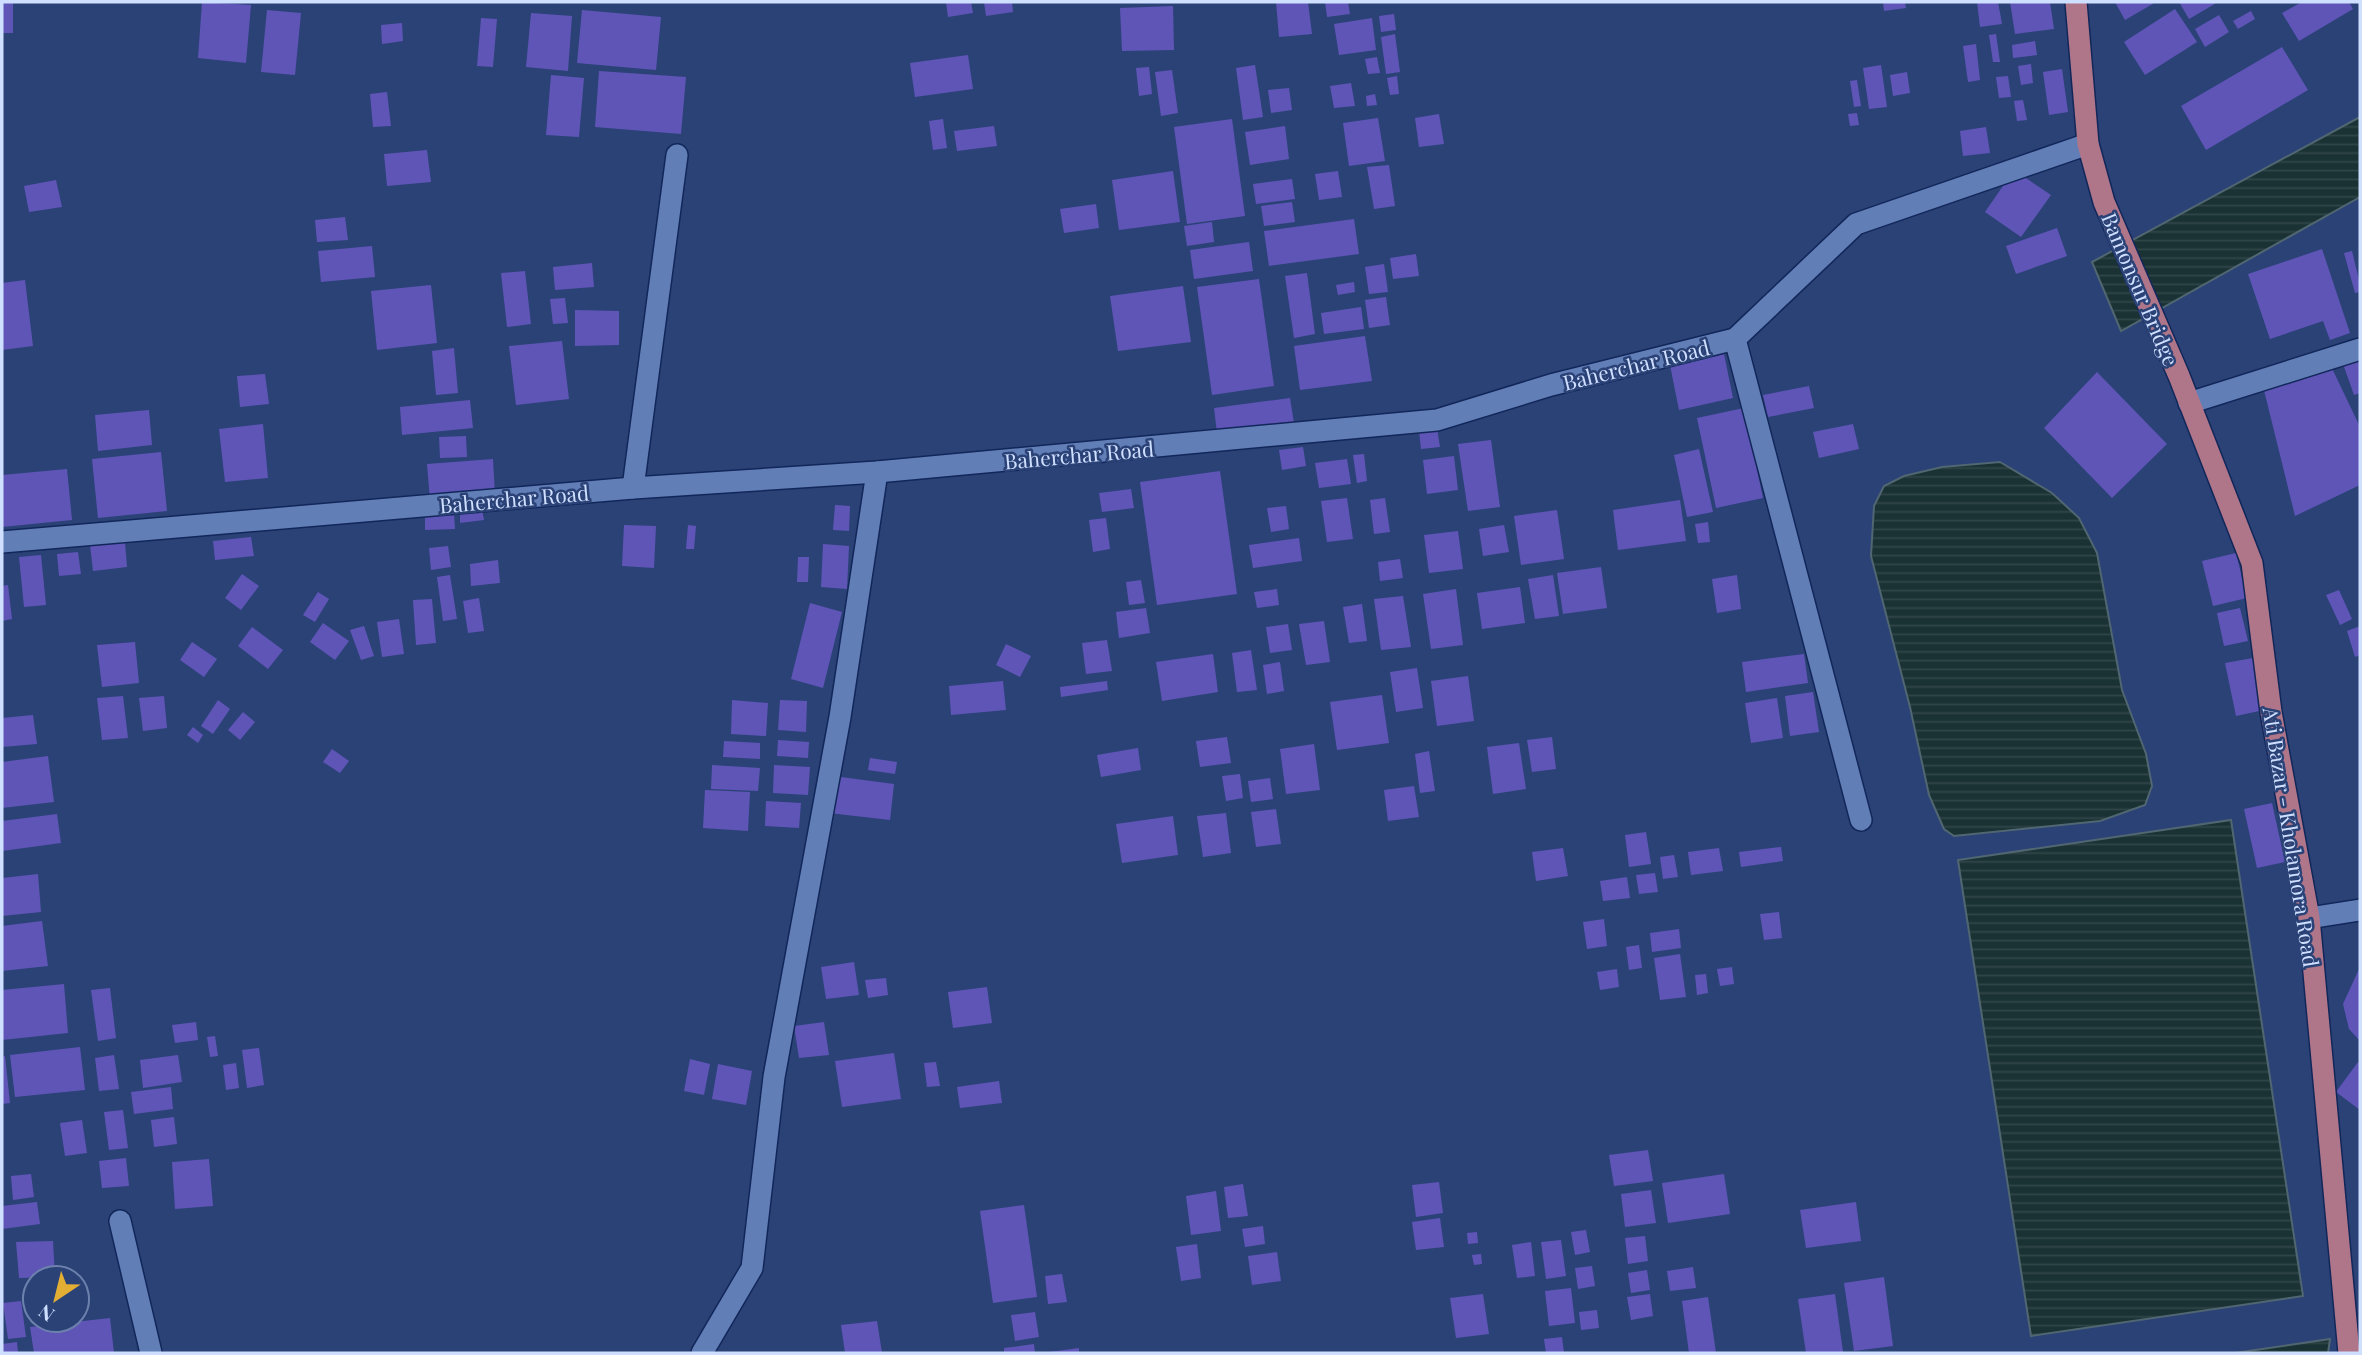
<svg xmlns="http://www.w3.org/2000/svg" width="2362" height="1355" font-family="'Playfair Display',serif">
  <defs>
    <pattern id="water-rules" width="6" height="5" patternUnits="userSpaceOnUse" patternTransform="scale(1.75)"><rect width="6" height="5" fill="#1a3234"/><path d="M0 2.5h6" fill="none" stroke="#304648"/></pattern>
  </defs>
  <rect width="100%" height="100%" fill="#2b4277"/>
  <g fill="url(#water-rules)" stroke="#506671" stroke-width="2">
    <polygon points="2360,117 2360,197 2121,331 2092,262"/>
    <polygon points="2000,462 2052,493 2079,518 2097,553 2122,690 2146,754 2152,786 2145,805 2100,821 1954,836 1944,829 1929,795 1910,707 1871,556 1874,506 1884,486 1904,476 1942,467"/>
    <polygon points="2231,820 2303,1296 2031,1336 1958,860"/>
    <polygon points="2330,1339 2328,1353 2235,1353"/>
  </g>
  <g fill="#5f55b7">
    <polygon points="202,2 251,5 246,63 198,58"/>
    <polygon points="946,2 971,2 973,13 948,17"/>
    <polygon points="984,2 1012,2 1013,12 986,16"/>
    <polygon points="1276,2 1308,2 1312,34 1279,37"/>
    <polygon points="1325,2 1348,2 1350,14 1327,17"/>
    <polygon points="1883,2 1905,2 1906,8 1884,11"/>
    <polygon points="1977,2 1998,2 2002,24 1980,27"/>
    <polygon points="2010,2 2050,2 2054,29 2015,34"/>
    <polygon points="2115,2 2156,2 2125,20"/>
    <polygon points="2179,2 2218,2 2189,19"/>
    <polygon points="2302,2 2349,2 2353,9 2299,41 2282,13"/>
    <rect x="2" y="3" width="11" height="30"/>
    <polygon points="1173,6 1174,50 1122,51 1120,8"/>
    <polygon points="2175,9 2197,42 2145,75 2124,42"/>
    <polygon points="267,10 301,13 295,75 261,72"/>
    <polygon points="582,10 661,17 656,70 577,63"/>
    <polygon points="2251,11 2255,19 2238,29 2233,21"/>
    <polygon points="531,13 572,16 568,71 526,67"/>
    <polygon points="1394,14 1396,30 1381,32 1379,16"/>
    <polygon points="2219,15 2229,32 2205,47 2195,29"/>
    <polygon points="481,18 497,19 493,67 477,66"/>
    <polygon points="1372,18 1376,50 1339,55 1334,24"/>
    <polygon points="402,23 403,41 382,44 381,25"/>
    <polygon points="1395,34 1400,72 1386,74 1381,37"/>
    <polygon points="1996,34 2000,62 1993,62 1989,35"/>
    <polygon points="2035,41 2037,55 2013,58 2012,45"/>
    <polygon points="1976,44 1980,80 1968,82 1963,46"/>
    <polygon points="2282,47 2308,90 2206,150 2181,106"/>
    <polygon points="968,55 973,89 915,97 910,63"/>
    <polygon points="1377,57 1380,73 1368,74 1365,59"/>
    <polygon points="2031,64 2033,83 2021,85 2018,66"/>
    <polygon points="1255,65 1263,117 1243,120 1236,68"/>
    <polygon points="1881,65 1887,107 1869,109 1863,68"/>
    <polygon points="1149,67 1152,94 1139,96 1136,68"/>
    <polygon points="2062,69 2068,112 2049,115 2043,72"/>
    <polygon points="1172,70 1178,113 1161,116 1155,72"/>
    <polygon points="599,71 686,77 681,134 595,127"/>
    <polygon points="1907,72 1910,93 1893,96 1890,75"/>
    <polygon points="551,75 584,78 579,137 546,135"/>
    <polygon points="1397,76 1399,94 1390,95 1387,78"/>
    <polygon points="2008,76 2011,97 1999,98 1996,77"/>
    <polygon points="1857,80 1861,106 1854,107 1850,81"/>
    <polygon points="1351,83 1355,106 1334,108 1330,86"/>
    <polygon points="1289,88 1292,110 1271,113 1268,90"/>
    <polygon points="387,92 391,126 373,127 370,94"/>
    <polygon points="1375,94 1377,105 1367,106 1366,96"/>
    <polygon points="2023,100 2027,120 2017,121 2014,101"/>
    <polygon points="1857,113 1859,125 1850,126 1848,114"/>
    <polygon points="1439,114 1444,144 1419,147 1415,118"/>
    <polygon points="1378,118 1385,161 1349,166 1343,123"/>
    <polygon points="943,119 947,148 933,150 929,121"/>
    <polygon points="1232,119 1245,216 1187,224 1174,127"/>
    <polygon points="994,126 997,146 957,151 954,131"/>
    <polygon points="1285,126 1289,159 1250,165 1245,132"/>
    <polygon points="1986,127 1990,153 1963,156 1960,131"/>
    <polygon points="427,150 431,182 387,186 384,154"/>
    <polygon points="1389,165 1395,206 1374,209 1367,167"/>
    <polygon points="2014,170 2051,195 2021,237 1985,212"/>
    <polygon points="1173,171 1180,222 1119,230 1112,180"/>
    <polygon points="1338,171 1342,197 1319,200 1315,174"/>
    <polygon points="1292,179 1295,199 1256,204 1253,184"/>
    <polygon points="56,180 62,207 29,212 24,186"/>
    <polygon points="1292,202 1295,222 1264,226 1261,206"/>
    <polygon points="1096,204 1099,228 1064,233 1060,209"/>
    <polygon points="345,217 348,240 317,242 315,220"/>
    <polygon points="1354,219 1359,254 1269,266 1264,231"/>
    <polygon points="1212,222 1214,242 1187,246 1184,226"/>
    <polygon points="2057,228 2067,256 2016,274 2006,246"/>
    <polygon points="1249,242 1253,271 1194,279 1190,250"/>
    <polygon points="372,246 375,277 321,282 318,251"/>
    <polygon points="2322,249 2350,333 2330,340 2323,321 2270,339 2248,274"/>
    <polygon points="2352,251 2360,284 2360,292 2355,293 2344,253"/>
    <polygon points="1416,254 1419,276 1393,279 1390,258"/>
    <polygon points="592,263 594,287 555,290 553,267"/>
    <polygon points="1384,264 1388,292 1369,294 1365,267"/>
    <polygon points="525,271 531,324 507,327 501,273"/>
    <polygon points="1307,273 1315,334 1294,338 1285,276"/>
    <polygon points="1259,279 1274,386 1212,395 1197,287"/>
    <polygon points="25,280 33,346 2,350 2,283"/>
    <polygon points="1354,282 1355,292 1338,295 1336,285"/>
    <polygon points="431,285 437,343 377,350 371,291"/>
    <polygon points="1183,286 1191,342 1118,351 1110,296"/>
    <polygon points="1386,297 1390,325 1369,328 1365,300"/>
    <polygon points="565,298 568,323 553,324 550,299"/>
    <polygon points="1361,307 1364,329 1324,334 1321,313"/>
    <polygon points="575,310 619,311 619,345 575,346"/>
    <polygon points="1365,336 1372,381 1300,390 1294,346"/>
    <polygon points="562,341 569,399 516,405 509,346"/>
    <polygon points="454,348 458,393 436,395 432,351"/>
    <polygon points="1724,354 1733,398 1679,410 1670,365"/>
    <polygon points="2360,355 2360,393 2354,395 2342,361"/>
    <polygon points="2329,362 2360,427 2360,485 2295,516 2262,382"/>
    <polygon points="2097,372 2167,444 2112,498 2044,428"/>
    <polygon points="265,374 269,404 240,407 237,376"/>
    <polygon points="1809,386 1814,408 1768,417 1763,395"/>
    <polygon points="1290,398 1294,423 1217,433 1214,408"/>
    <polygon points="470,400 473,428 402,435 400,407"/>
    <polygon points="1744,408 1763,498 1716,508 1697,418"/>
    <polygon points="149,410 152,445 98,451 95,415"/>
    <polygon points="263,424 268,478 225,482 219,429"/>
    <polygon points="1853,424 1859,449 1819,458 1813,432"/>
    <polygon points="1437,428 1440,447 1421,449 1419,430"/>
    <polygon points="466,436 467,457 440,458 439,437"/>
    <polygon points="1491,440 1500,507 1468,511 1458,444"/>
    <polygon points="1303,447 1306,466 1282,470 1279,450"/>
    <polygon points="1699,449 1713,512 1687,517 1674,455"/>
    <polygon points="161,452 167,511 98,518 92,459"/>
    <polygon points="1364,454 1367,481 1357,483 1353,455"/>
    <polygon points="1454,456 1458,490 1427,494 1423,460"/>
    <polygon points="493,459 495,495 430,500 427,464"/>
    <polygon points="1347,459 1351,484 1319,488 1315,463"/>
    <polygon points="67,469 72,520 2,527 2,475"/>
    <polygon points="1220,471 1237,594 1157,605 1140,482"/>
    <polygon points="1131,489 1134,508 1102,512 1099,493"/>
    <polygon points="1347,498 1353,539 1327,542 1321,501"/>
    <polygon points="1385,498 1390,532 1374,534 1370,500"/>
    <polygon points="1680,500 1686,541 1618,550 1613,510"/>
    <polygon points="835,505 850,506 849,531 833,530"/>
    <polygon points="1286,506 1289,529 1271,532 1267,508"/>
    <polygon points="482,510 484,520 460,523 460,512"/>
    <polygon points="1557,510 1564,559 1521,565 1514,516"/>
    <polygon points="454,513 455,529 425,530 425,514"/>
    <polygon points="1106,518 1110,549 1093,552 1089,520"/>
    <polygon points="1708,522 1710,542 1698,543 1695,524"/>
    <polygon points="624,525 656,526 654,568 622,566"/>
    <polygon points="688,525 696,526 694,549 686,549"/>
    <polygon points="1504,525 1509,552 1483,556 1479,529"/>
    <polygon points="1458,531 1463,569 1429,573 1424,535"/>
    <polygon points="251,537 254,556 215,560 213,541"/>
    <polygon points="1299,538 1302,561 1253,568 1249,545"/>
    <polygon points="125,542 127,567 93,571 90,545"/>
    <polygon points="823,544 849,546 847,589 821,587"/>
    <polygon points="448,546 451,567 431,570 429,548"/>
    <polygon points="78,552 81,574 59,576 57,554"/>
    <polygon points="2236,553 2247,598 2213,606 2202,561"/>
    <polygon points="41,555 46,605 24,607 19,557"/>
    <polygon points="798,557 809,557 808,582 797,582"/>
    <polygon points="1400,559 1403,578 1380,581 1378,562"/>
    <polygon points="498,560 500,583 471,586 470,564"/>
    <polygon points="1601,567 1607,608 1563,614 1557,573"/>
    <polygon points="242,574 259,586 241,610 225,598"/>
    <polygon points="450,575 457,619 443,621 437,577"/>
    <polygon points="1553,575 1559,616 1535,619 1528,579"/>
    <polygon points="1737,575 1741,609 1717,613 1712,579"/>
    <polygon points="1141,580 1145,603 1129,605 1126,582"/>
    <polygon points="8,585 12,619 2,621 2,586"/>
    <polygon points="1520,587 1525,623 1482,629 1477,593"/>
    <polygon points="1277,589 1279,605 1257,608 1254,592"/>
    <polygon points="1456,589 1463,645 1431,649 1423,594"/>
    <polygon points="2339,590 2352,619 2340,625 2326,595"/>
    <polygon points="318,592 329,599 315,622 303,615"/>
    <polygon points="1403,596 1411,647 1381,650 1374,599"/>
    <polygon points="479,598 484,631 468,633 463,601"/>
    <polygon points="432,599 436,643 416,645 413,600"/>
    <polygon points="810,603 842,612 823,688 791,679"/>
    <polygon points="1362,604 1367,641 1349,643 1343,607"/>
    <polygon points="1146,608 1150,633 1119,638 1116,612"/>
    <polygon points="2240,608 2248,641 2224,646 2217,613"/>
    <polygon points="399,619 404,654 382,657 377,622"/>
    <polygon points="1324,621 1330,662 1306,665 1299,624"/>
    <polygon points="323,623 349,641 335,660 310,642"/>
    <polygon points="1288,624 1292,650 1270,653 1266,627"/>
    <polygon points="364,626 374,656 361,660 350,630"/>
    <polygon points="2360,626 2360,655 2355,657 2347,631"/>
    <polygon points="252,627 283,650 268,669 238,646"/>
    <polygon points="1107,640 1112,671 1086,674 1082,643"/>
    <polygon points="135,642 139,683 102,687 97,645"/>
    <polygon points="192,642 217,659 204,677 180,660"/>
    <polygon points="1006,644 1031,656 1020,677 996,665"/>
    <polygon points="1251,650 1257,690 1237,692 1232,653"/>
    <polygon points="1213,654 1218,692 1162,701 1156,662"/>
    <polygon points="1804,654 1808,683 1746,692 1742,662"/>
    <polygon points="2253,658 2264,710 2236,716 2225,663"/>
    <polygon points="1280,662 1284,691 1267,694 1263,665"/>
    <polygon points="1417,668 1423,708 1396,712 1390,672"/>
    <polygon points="1468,676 1474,721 1437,726 1431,681"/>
    <polygon points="1003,681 1006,710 951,715 949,686"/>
    <polygon points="1107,681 1108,690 1061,697 1060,687"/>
    <polygon points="1813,692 1819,732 1790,736 1785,696"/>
    <polygon points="1382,695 1389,743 1337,750 1330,702"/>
    <polygon points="123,696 128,738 102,740 97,698"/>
    <polygon points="164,696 167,728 143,731 139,698"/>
    <polygon points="1777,698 1783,738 1751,743 1745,703"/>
    <polygon points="218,700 230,709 213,734 201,726"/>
    <polygon points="732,700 768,703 766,736 731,734"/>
    <polygon points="780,700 807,701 806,732 778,730"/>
    <polygon points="243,712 255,722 240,740 228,730"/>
    <polygon points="33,715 37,744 2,747 2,718"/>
    <polygon points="193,727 203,735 198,743 187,735"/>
    <polygon points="1227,737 1231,763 1200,767 1196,741"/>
    <polygon points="1552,737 1556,769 1532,772 1527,740"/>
    <polygon points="778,740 809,742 808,758 777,756"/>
    <polygon points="724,741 760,743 760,759 723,757"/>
    <polygon points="1519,743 1526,789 1493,794 1487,747"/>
    <polygon points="1314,744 1320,790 1286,794 1280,749"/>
    <polygon points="1138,748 1141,770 1101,777 1097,755"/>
    <polygon points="332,749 349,761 340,773 323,762"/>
    <polygon points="1429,751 1435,791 1420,793 1415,754"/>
    <polygon points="48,756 54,802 2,808 2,762"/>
    <polygon points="870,758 897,762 895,774 868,770"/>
    <polygon points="712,765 760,768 758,791 711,789"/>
    <polygon points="774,765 810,767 808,795 773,793"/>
    <polygon points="1240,774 1243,798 1226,801 1222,776"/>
    <polygon points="833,776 894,784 890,820 829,813"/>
    <polygon points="1270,778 1273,799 1251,802 1248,781"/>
    <polygon points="1414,786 1419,817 1388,821 1384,790"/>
    <polygon points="705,790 750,792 748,831 703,828"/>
    <polygon points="766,801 801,803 799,828 765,826"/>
    <polygon points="2272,803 2285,862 2257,868 2244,809"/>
    <polygon points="1276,809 1281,844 1256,847 1251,812"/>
    <polygon points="1226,813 1231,853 1203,857 1197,816"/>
    <polygon points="57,814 61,843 2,851 2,821"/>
    <polygon points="1173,816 1178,855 1122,863 1116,824"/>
    <polygon points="1646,832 1651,864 1629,867 1625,835"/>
    <polygon points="1781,847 1783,861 1741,867 1739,852"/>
    <polygon points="1563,848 1568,876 1536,881 1532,852"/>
    <polygon points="1719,848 1723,871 1691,875 1688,852"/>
    <polygon points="1674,855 1678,877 1663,879 1660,857"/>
    <polygon points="1655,873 1658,892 1639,894 1636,875"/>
    <polygon points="38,874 41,912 2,916 2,878"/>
    <polygon points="1627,877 1630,898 1603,901 1600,881"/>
    <polygon points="1779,912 1782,938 1764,940 1760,914"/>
    <polygon points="1604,919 1607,946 1587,949 1583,922"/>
    <polygon points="42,921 48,966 2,971 2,926"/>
    <polygon points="1679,929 1681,948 1652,952 1650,933"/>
    <polygon points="1639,945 1642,968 1629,970 1626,947"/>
    <polygon points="1680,954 1686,997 1660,1000 1654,958"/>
    <polygon points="854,962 859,995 826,999 821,967"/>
    <polygon points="1732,967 1734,984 1720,986 1717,969"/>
    <polygon points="2360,967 2360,1041 2349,1029 2343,1004"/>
    <polygon points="1617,969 1619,987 1600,990 1597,972"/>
    <polygon points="1706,974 1708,993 1697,995 1695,975"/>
    <polygon points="886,978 888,995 868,998 865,980"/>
    <polygon points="64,984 68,1033 2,1040 2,990"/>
    <polygon points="987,987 992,1023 953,1028 948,992"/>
    <polygon points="110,988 116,1038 98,1041 91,990"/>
    <polygon points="196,1022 198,1040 175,1043 172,1025"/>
    <polygon points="824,1022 829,1055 799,1058 794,1026"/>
    <polygon points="215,1036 218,1056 210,1057 207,1037"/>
    <polygon points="80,1047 85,1090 15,1097 10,1055"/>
    <polygon points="259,1048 264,1085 247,1088 242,1050"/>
    <polygon points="894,1053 901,1099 842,1107 835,1061"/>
    <polygon points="114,1055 119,1089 99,1091 95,1058"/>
    <polygon points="178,1055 182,1082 143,1088 140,1060"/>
    <polygon points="5,1056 10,1103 2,1104 2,1057"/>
    <polygon points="690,1059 710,1064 704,1095 684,1091"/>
    <polygon points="936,1062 940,1086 927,1087 924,1063"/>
    <polygon points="2358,1062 2360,1064 2360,1110 2336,1092"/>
    <polygon points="236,1063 239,1088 226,1090 223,1065"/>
    <polygon points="718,1064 752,1071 746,1105 712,1099"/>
    <polygon points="999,1081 1002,1103 960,1108 957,1087"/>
    <polygon points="171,1087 173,1109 134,1114 131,1092"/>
    <polygon points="123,1110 128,1148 109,1150 104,1112"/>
    <polygon points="174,1117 177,1144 154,1147 151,1120"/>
    <polygon points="82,1120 87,1153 65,1156 60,1123"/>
    <polygon points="1648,1150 1653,1181 1614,1186 1609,1155"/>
    <polygon points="126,1158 129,1186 102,1188 99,1161"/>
    <polygon points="209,1159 213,1206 175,1209 172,1162"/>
    <polygon points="31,1174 34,1197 13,1200 11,1176"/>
    <polygon points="1724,1174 1730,1214 1668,1223 1662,1183"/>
    <polygon points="1439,1182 1443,1213 1416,1217 1412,1185"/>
    <polygon points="1243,1184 1248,1216 1228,1218 1224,1187"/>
    <polygon points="1651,1190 1656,1223 1625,1227 1621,1194"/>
    <polygon points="1216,1191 1221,1231 1191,1235 1186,1196"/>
    <polygon points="37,1202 40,1224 2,1229 2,1206"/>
    <polygon points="1856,1202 1861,1241 1806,1248 1800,1210"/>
    <polygon points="1024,1205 1037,1297 993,1303 980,1211"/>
    <polygon points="1440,1218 1444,1247 1416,1250 1412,1222"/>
    <polygon points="1263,1226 1265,1244 1245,1247 1242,1229"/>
    <polygon points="1586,1230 1590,1252 1575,1255 1571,1232"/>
    <polygon points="1477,1232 1478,1243 1468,1244 1467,1233"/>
    <polygon points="1645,1236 1648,1261 1628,1264 1625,1238"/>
    <polygon points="1561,1240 1566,1276 1546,1279 1541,1242"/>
    <polygon points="53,1241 55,1277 19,1278 16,1242"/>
    <polygon points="1531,1242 1535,1276 1517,1278 1512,1245"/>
    <polygon points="1197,1244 1201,1278 1181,1281 1176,1247"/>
    <polygon points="1277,1252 1281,1281 1252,1285 1248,1256"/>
    <polygon points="1481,1254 1482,1264 1474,1265 1472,1255"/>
    <polygon points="1592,1266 1595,1286 1578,1289 1575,1268"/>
    <polygon points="1693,1267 1696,1288 1670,1291 1667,1271"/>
    <polygon points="1647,1270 1650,1290 1631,1293 1628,1273"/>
    <polygon points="1062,1274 1067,1302 1048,1304 1045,1276"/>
    <polygon points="1884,1277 1893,1346 1854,1351 1844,1283"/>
    <polygon points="35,1288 35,1320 49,1322 33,1324 28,1289"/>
    <polygon points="1571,1288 1575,1323 1549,1326 1545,1291"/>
    <polygon points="1483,1294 1489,1334 1456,1338 1450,1298"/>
    <polygon points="1650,1294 1653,1316 1631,1320 1627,1297"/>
    <polygon points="1835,1294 1843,1352 1806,1353 1798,1299"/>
    <polygon points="1708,1297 1716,1353 1689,1353 1682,1301"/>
    <polygon points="21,1301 26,1337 8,1339 3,1303"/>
    <polygon points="1597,1310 1599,1328 1581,1330 1579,1312"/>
    <polygon points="1035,1312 1039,1337 1015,1341 1011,1315"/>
    <polygon points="110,1318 114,1353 34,1353 30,1327"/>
    <polygon points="877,1321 882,1353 845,1353 841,1325"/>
    <polygon points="1562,1337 1564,1353 1546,1353 1544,1339"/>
    <polygon points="17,1342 18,1353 2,1353 2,1344"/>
    <polygon points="1034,1344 1035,1353 1004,1353 1004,1348"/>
    <polygon points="1079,1348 1079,1353 1049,1353 1049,1352"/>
  </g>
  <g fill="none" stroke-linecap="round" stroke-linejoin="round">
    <g stroke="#122759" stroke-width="24">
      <g id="minor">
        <polyline points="1735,339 1861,820"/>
        <polyline points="2189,403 2360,349"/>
        <polyline points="633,488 677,155"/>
        <polyline points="2,542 633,488 877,472 1437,420 1551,385 1735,339 1856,224 2088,144"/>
        <polyline points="2309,918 2360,910"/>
        <polyline points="120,1221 151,1353"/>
        <polyline points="702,1353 752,1268 774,1077 840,717 877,472"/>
      </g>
    </g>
    <g stroke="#122759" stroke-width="24">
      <polyline id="major" points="2076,2 2088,144 2104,202 2179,376 2252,563 2271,712 2309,918 2349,1353"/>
    </g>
    <use href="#minor" stroke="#627eb7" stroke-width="21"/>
    <use href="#major" stroke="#af7589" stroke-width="21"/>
  </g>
  <g text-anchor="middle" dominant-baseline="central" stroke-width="5" stroke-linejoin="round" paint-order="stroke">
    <g font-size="21" fill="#cfdfff" stroke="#2b4277">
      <text transform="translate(2141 289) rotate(67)">Bamonsur Bridge</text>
      <text transform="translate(1636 364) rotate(-14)">Baherchar Road</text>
      <text transform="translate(1079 454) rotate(-5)">Baherchar Road</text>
      <text transform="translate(514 498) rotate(-5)">Baherchar Road</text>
      <text transform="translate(2292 837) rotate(81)">Ati Bazar - Kholamora Road</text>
    </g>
  </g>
  <rect width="2362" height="1355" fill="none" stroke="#cfdfff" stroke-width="7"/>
  <g transform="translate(56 1299) rotate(215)"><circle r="33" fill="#2b4277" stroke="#6d81ad" stroke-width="2"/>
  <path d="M0-5L12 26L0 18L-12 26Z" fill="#e2ae34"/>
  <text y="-10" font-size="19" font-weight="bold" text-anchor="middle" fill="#cfdfff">N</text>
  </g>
</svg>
